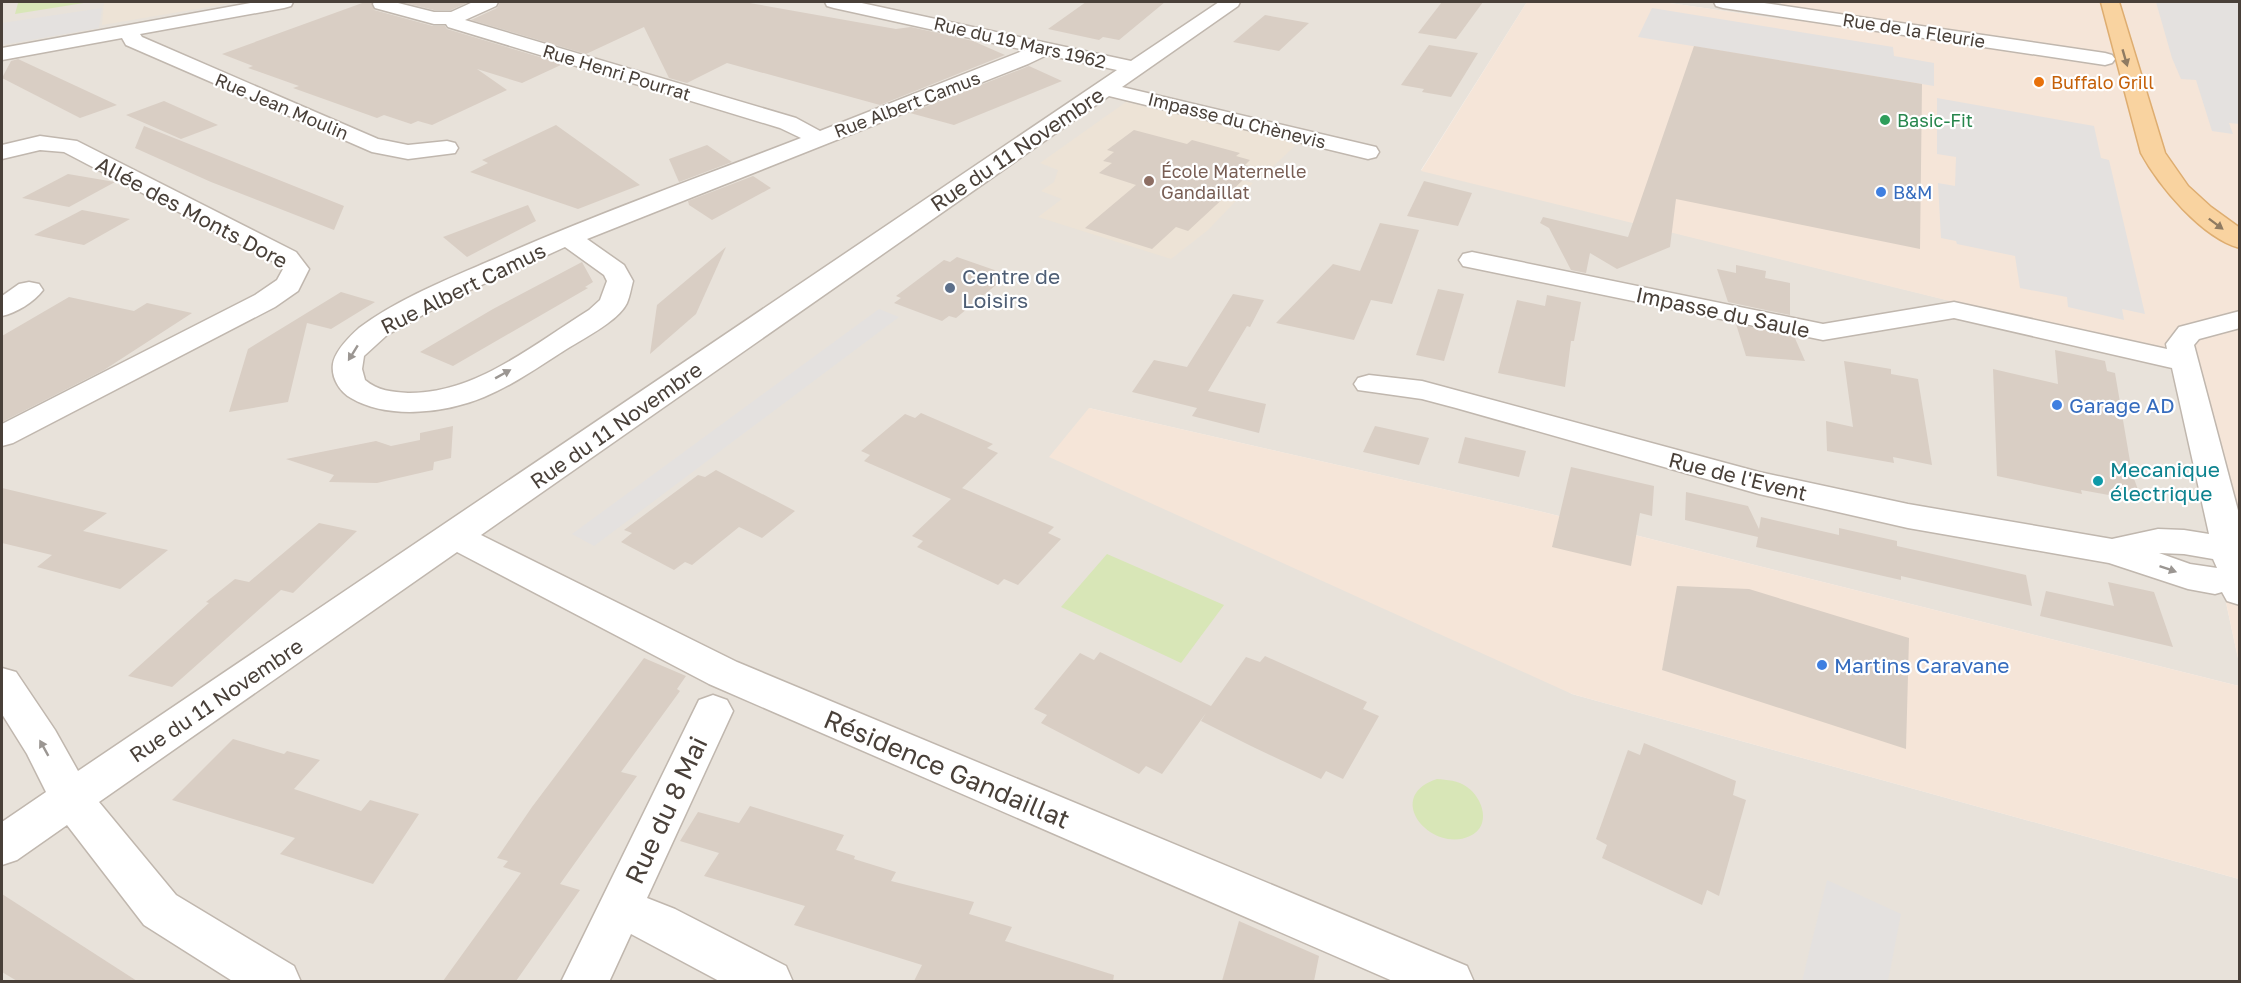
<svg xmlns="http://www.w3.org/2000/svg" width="2241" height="983" font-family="'Golos Text',sans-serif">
  <rect width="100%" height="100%" fill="#f5f0eb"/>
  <g fill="#e8e2da">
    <polygon points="2,2 1527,2 1421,170 2173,356 2239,663 2239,686 1543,512 1089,408 1572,694 2239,879 2239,981 2,982"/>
    <polygon points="1663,2 1781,2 1780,19"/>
  </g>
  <g fill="#f5e5d8">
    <polygon points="1527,2 1663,2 1780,19 1781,2 2239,2 2239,663 2173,356 1421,171"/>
    <polygon points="1089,408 1543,512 2239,686 2239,879 1572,694 1049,457"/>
  </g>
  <g fill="#ede3d6">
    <polygon points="104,2 238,2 102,25"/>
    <polygon points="1126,102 1298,143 1268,171 1259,166 1241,180 1253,183 1208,230 1171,259 1038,217 1062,199 1041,191 1054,182 1058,170 1040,163"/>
  </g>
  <g fill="#d8e6b7">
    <polygon points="27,2 90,2 15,14 18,3"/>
    <polygon points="1107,554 1224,605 1181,663 1061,607"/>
    <path d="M1437,779C1447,780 1458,780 1467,787C1483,798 1492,826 1470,836C1432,854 1382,797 1437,779Z"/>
  </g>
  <g fill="#e4e1df">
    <polygon points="2156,2 2239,2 2240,124 2229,123 2233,134 2212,131 2196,80 2181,79 2172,58"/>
    <polygon points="102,8 99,28 2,45 2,23"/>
    <polygon points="1652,8 1893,47 1894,56 1934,63 1934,86 1638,37"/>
    <polygon points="1937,98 2094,126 2101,158 2109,160 2145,314 2122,309 2124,320 2068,307 2067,297 2020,288 2015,256 1957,244 1956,241 1941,238 1938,183 1955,186 1956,157 1937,154"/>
    <polygon points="879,309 899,317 594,546 572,534"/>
    <polygon points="1827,880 1901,914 1888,981 1802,981"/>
  </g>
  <g fill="#d9cec4">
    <polygon points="365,2 372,2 374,10 433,26 445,26 447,29 563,64 522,83 477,69 507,90 432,125 418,121 411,124 384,115 377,118 293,88 299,86 248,68 253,66 222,54"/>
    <polygon points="401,2 469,2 451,10 434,10"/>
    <polygon points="500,2 744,2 896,29 911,27 973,41 1005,55 880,105 727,63 687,83 669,78 644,27 586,54 471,20 497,8"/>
    <polygon points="1086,2 1165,2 1119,40 1103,37 1099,40 1048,29"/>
    <polygon points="1442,2 1483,2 1456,39 1418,33"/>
    <polygon points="1265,15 1309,23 1279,51 1233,42"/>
    <polygon points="1429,45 1478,53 1451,97 1422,92 1424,89 1401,85"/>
    <polygon points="1694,46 1922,84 1920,249 1676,199 1670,247 1617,269 1590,253 1586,273 1571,270 1549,228 1540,223 1543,217 1628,237"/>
    <polygon points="18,59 117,105 80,118 2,78 11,61"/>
    <polygon points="1029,66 1062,81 954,125 910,113"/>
    <polygon points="164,101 218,125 181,139 126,115"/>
    <polygon points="556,125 640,185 578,209 470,172 488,163 482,160"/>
    <polygon points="144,126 344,206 334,230 211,182 135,148"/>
    <polygon points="1134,130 1187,144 1192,140 1240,153 1236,156 1250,160 1245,165 1256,168 1188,231 1176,227 1152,249 1085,228 1136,185 1099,173 1112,163 1103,161 1114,152 1107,150"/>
    <polygon points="707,145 732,162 679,182 669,159"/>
    <polygon points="68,174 115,182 69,207 22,198"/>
    <polygon points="753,176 771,188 712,220 689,205 688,201"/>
    <polygon points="1424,181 1472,193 1458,226 1407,216"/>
    <polygon points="528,205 536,221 467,257 443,237"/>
    <polygon points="82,210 130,219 84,245 34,235"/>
    <polygon points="1380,223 1419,230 1392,304 1371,300 1354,340 1276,323 1333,264 1360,271"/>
    <polygon points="726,247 696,314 650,354 657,305"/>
    <polygon points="957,257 1003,273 997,278 1002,280 956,318 949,316 942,321 894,303 901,298 896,296 944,260 950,262"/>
    <polygon points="582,262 593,282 585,287 588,288 453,366 420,352 493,309"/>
    <polygon points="1736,265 1766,271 1765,278 1790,283 1790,315 1728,302 1717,269 1736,273"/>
    <polygon points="1438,289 1464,294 1444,361 1416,355"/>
    <polygon points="341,292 375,302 331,329 307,323 288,402 229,412 248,349"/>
    <polygon points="1233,294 1264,300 1250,327 1247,326 1208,391 1266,404 1259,433 1192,416 1197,408 1132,392 1154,360 1187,367"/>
    <polygon points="1547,295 1581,302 1574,341 1571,341 1565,387 1498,373 1517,300 1545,306"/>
    <polygon points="69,297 134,311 147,303 192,313 104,370 2,422 2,336"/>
    <polygon points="1736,324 1794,336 1805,361 1746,356"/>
    <polygon points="2055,350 2105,361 2107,371 2115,373 2132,473 2142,501 2081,490 2082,494 1997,476 1993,369 2058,384"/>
    <polygon points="1844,361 1891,369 1891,374 1918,379 1932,465 1893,457 1894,463 1827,451 1826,421 1853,427"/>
    <polygon points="921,413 993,444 987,448 998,453 957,493 962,488 1054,527 1048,533 1061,539 1018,585 1004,579 998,585 917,547 923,541 912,536 951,499 864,461 870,455 861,451 905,414 915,418"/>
    <polygon points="453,426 451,458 434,462 433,470 377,483 329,482 334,475 286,459 376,441 391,446 420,440 420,433"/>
    <polygon points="1375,426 1429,438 1419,465 1363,452"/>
    <polygon points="1465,437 1526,451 1519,477 1458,463"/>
    <polygon points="1571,467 1654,486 1652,516 1640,513 1631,566 1552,547"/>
    <polygon points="716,470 795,511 762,538 739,527 692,565 685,562 674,570 621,542 632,533 624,530 698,475 705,477"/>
    <polygon points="2,488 107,513 83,531 168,550 120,589 37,567 52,555 2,543"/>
    <polygon points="1686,492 1748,506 1759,529 1761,517 1839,535 1839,528 1897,541 1897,546 2026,575 2032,606 1901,576 1901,580 1756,547 1758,537 1685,520"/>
    <polygon points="319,523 357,531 293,593 281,590 172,687 128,676 209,603 206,602 235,579 249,582"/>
    <polygon points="2108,582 2154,592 2173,647 2040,616 2046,591 2114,606"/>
    <polygon points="1677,586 1749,589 1909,638 1906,749 1662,670"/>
    <polygon points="1100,652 1211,706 1246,657 1260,662 1265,656 1367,702 1363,709 1379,716 1343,779 1326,771 1321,779 1251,746 1201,721 1206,713 1162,774 1146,766 1139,774 1041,723 1047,715 1034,709 1080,653 1094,660"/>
    <polygon points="644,658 686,676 677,689 680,691 621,772 637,776 560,884 580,890 516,981 443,981 521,873 503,867 508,861 497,858 532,807"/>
    <polygon points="233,739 284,754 287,751 320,760 294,789 361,811 370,800 419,814 373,884 280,854 295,838 172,800"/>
    <polygon points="1644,743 1736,781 1733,795 1746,800 1719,896 1707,890 1702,905 1602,858 1607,845 1596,839 1628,750 1640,755"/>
    <polygon points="750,806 844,835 836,850 855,856 854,859 896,872 891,881 974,902 969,914 1012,927 1005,941 1114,975 1113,981 914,981 922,965 794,925 805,906 704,876 719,853 680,841 698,812 739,823"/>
    <polygon points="2,894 137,981 17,981 2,972"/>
    <polygon points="1239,921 1319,956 1314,981 1222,981"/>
  </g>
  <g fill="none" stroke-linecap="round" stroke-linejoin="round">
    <g stroke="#c0b7ae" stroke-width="3">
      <g id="minor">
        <polygon points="256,2 293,2 291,6 284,8 140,34 142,37 378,139 408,145 447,141 455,143 458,148 455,153 408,159 372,152 126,45 122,38 2,60 2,48"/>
        <path d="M374,2H394L434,12H451L473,2H498L496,6L465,20L796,118L820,131L1025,50L834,8L827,6L825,2H857L1131,61L1219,2H1240L1238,6L1122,87L1376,147L1379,152L1376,157L1368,159L1109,96L481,535L737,662L1467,966L1474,982H1395L709,684L457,552L99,802L176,895L294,966L301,982H234L144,925L67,825L17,860L2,865V822L46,792L27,754L2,714V668L16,672L55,730L78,771L1117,70L1047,55L1028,64L587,239L624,265L633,281C631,288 630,296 627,303C618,322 580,340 562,352C537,368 511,386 484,397C446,413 388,420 351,398C340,392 331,378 333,364C335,351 349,337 359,328C398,299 448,279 492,260C593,215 698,178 801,138L780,128L448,27L446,24H434L375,8L373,4ZM565,247L604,275L607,281L600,300L589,310C534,344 476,394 408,393C392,392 378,391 365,380L362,369L364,356L387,335L455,297Z"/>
        <polygon points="1714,2 1757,2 2105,53 2112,55 2115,59 2112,63 2105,65 1723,8 1716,6"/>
        <polygon points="40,136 77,141 296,252 309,269 298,291 275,307 13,443 2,446 2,424 255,295 277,280 283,269 278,264 64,152 40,150 2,159 2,145"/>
        <path d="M1472,252L1823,324L1954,302L2167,349L2166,344L2179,327L2240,311V328L2199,339L2194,345L2240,518V605L2227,601L2222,592L2215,594L2188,589L2109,563L1908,528L1759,494L1456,408L1422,399L1358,390L1354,384L1358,378L1369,375L1422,381L1759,472L1908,504L2112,539L2158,529L2184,530L2209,534L2172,368L1954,318L1823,340L1463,266L1459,260L1463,254ZM2159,553L2184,554L2213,559L2217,568L2190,564Z"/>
        <path d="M29,282L39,284L43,290C34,302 16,313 2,316V296L19,284Z"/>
        <polygon points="713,695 727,700 733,711 647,898 675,909 786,966 793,982 721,982 631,934 609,982 561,982 699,700"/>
      </g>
    </g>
    <g stroke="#dead70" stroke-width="3">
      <path id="major" d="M2101,2H2119L2165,153L2188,186L2211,207L2240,228V248C2202,238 2159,186 2141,153Z"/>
    </g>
    <use href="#minor" fill="#fff" fill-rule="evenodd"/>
    <use href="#major" fill="#f9d3a0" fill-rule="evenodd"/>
  </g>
  <defs><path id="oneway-solid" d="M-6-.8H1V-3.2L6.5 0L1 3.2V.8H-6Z" transform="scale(1.5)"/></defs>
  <g fill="#8f7b62">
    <use href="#oneway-solid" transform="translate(2125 58) rotate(74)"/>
    <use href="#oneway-solid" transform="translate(2216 224) rotate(37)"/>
  </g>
  <g fill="#9b9692">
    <use href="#oneway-solid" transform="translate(353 353) rotate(122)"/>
    <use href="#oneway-solid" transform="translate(503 374) rotate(-29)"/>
    <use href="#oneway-solid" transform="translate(2168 569) rotate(19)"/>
    <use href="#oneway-solid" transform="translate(44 748) rotate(-119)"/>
  </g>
  <circle fill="#e8710a" stroke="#fff" stroke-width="2" cx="2039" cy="82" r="6"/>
  <circle fill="#2e9e5b" stroke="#fff" stroke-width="2" cx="1885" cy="120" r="6"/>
  <circle fill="#8d6e63" stroke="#fff" stroke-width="2" cx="1149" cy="181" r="6"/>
  <g fill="#3f7fe0" stroke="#fff" stroke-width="2">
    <circle cx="1881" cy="192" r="6"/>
    <circle cx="2057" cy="405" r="6"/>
    <circle cx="1822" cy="665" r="6"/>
  </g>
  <circle fill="#5c6f8a" stroke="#fff" stroke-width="2" cx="950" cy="288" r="6"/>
  <circle fill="#0f9aa8" stroke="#fff" stroke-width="2" cx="2098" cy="481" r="6"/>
  <g text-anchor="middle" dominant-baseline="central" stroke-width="4.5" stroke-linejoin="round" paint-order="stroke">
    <g font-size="18" fill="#494039" stroke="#fff">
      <text transform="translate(1914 30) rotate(9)">Rue de la Fleurie</text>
      <text transform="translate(1020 42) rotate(13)">Rue du 19 Mars 1962</text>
      <text transform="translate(617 72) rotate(17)">Rue Henri Pourrat</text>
      <text transform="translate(907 104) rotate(-21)">Rue Albert Camus</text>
      <text transform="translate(282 106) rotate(23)">Rue Jean Moulin</text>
      <text transform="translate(1237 120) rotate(14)">Impasse du Chènevis</text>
    </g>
    <g font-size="18" fill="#c56008" stroke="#fff" text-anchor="start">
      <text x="2051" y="82">Buffalo Grill</text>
    </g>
    <g font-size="18" fill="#27864d" stroke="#fff" text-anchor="start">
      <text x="1897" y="120">Basic-Fit</text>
    </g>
    <g font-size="18" fill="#785e54" stroke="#fff" text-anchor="start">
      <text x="1161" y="171">École Maternelle<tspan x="1161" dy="21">Gandaillat</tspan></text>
    </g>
    <g font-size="18" fill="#366cbe" stroke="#fff" text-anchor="start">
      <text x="1893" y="192">B&amp;M</text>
    </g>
    <g font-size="21" fill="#494039" stroke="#fff">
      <text transform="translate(1017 149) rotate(-34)">Rue du 11 Novembre</text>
      <text transform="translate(192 212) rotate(28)">Allée des Monts Dore</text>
      <text transform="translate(463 288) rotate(-26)">Rue Albert Camus</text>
      <text transform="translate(1723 312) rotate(12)">Impasse du Saule</text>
      <text transform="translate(616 425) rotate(-35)">Rue du 11 Novembre</text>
      <text transform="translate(1738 476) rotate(14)">Rue de l'Event</text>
      <text transform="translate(216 700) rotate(-34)">Rue du 11 Novembre</text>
    </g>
    <g font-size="21" fill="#4e5e75" stroke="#fff" text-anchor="start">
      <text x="962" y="276">Centre de<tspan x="962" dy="24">Loisirs</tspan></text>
    </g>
    <g font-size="21" fill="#366cbe" stroke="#fff" text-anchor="start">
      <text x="2069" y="405">Garage AD</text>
      <text x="1834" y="665">Martins Caravane</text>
    </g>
    <g font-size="21" fill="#0d838f" stroke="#fff" text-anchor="start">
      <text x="2110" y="469">Mecanique<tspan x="2110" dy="24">électrique</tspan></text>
    </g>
    <g font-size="26" fill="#494039" stroke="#fff">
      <text transform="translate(947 769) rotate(23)">Résidence Gandaillat</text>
      <text transform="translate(666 810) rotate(-65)">Rue du 8 Mai</text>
    </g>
  </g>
  <rect width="2241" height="983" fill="none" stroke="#494039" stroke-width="6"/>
</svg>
